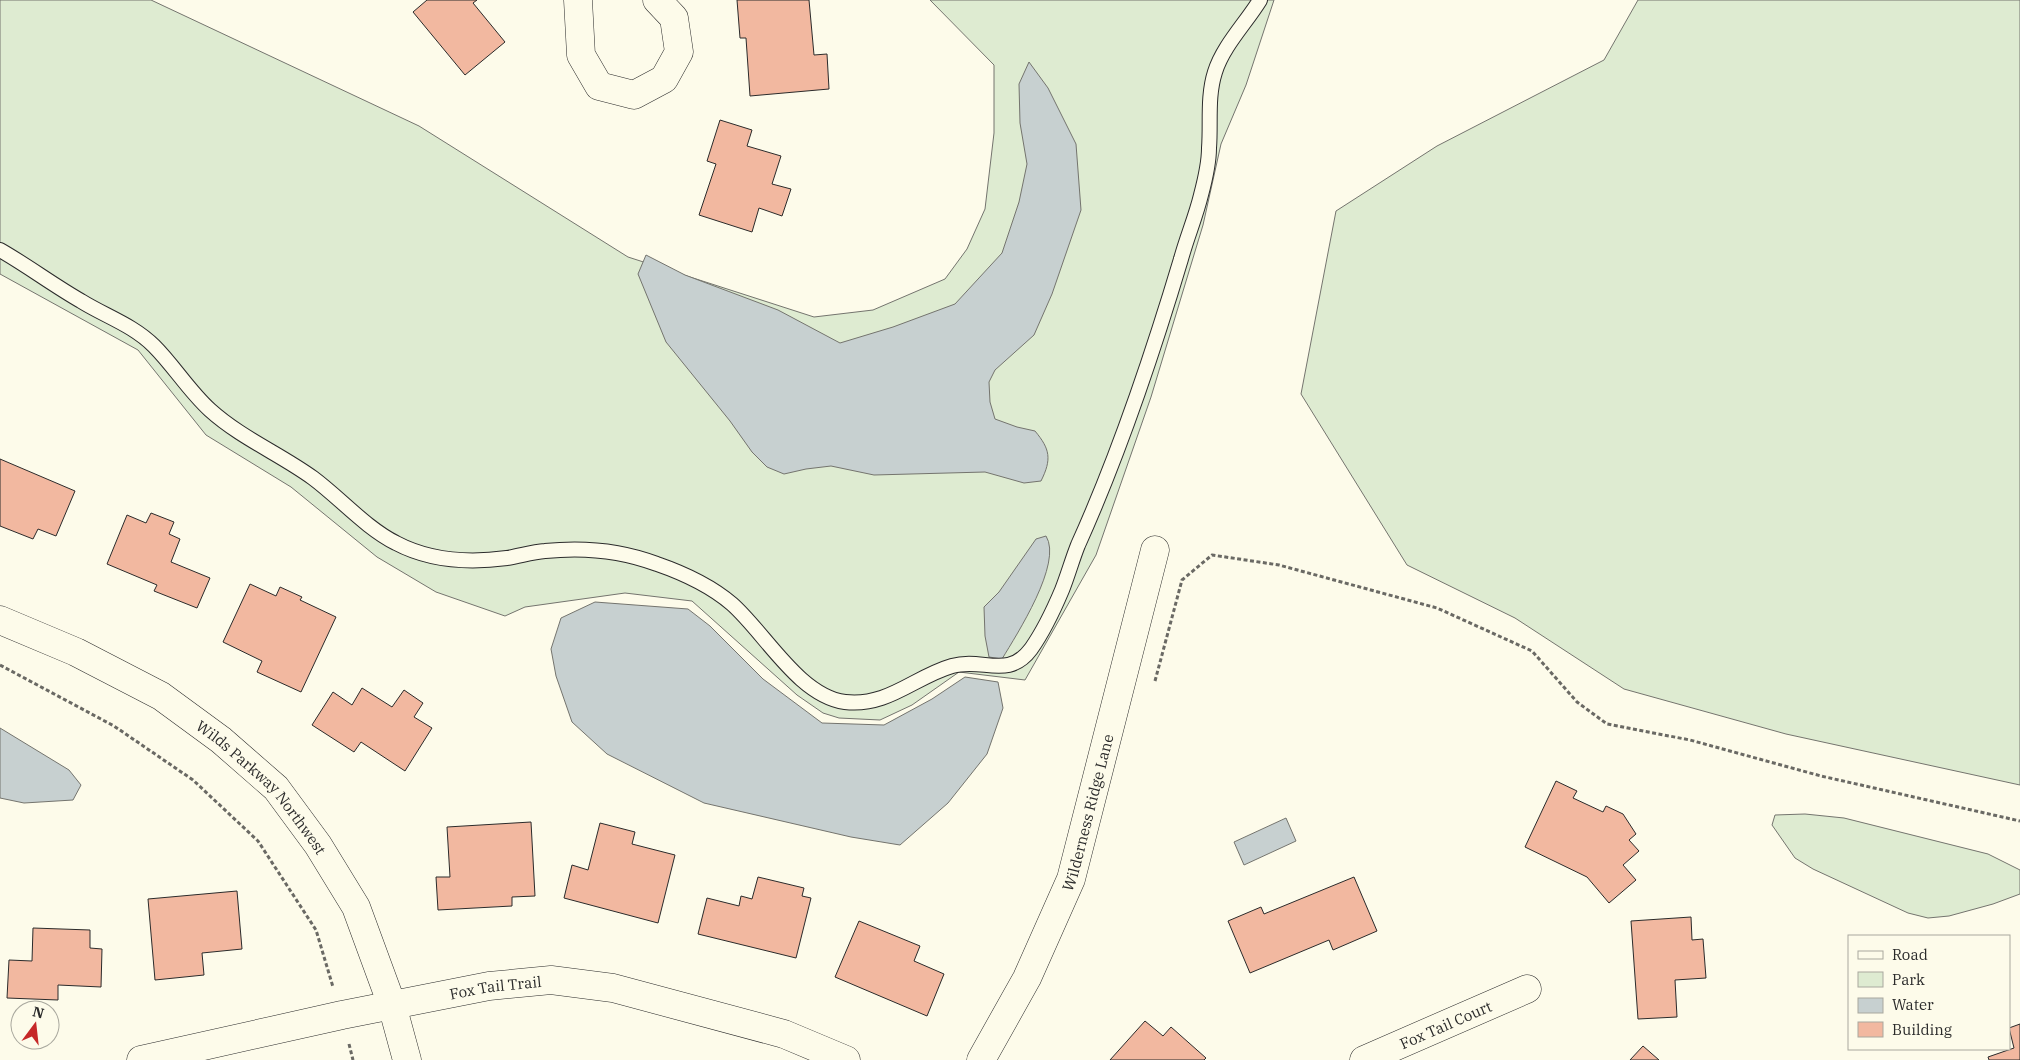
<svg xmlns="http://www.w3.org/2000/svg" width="2020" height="1060" font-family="'IBM Plex Serif',serif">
  <rect width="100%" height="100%" fill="#fdfbea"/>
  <g fill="#deebd1" stroke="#74746e">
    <polygon points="0,0 151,0 419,126 628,257 814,317 873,310 945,279 967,249 985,209 994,133 994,65 930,0 1274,0 1246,85 1221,144 1203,225 1151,397 1096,555 1025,680 959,672 912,705 880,720 839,718 823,713 797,695 692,601 625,593 525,607 505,616 436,592 377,557 291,487 206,435 138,350 0,274"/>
    <polygon points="1638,0 2020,0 2020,785 1786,734 1624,689 1515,618 1407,565 1301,394 1336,211 1437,146 1604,60"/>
    <polygon points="1805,814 1844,818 1988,854 2020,870 2020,894 1993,904 1949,916 1928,918 1908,913 1813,869 1795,858 1772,825 1775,815"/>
  </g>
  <g fill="#c7d0d0" stroke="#74746e">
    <path d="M1029,62L1048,88L1076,144L1081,210L1052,294L1034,335L995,370L989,382L990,402L995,419L1017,427L1035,431C1050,449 1052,459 1041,481L1024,483L985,472L874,475L831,466L806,469L784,474L767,467L752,452L730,421L666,342L638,274L646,255L685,275L778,310L840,343L893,327L955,304L1002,253L1019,202L1027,164L1020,123L1019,84Z"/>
    <path d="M1046,536C1063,563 1017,634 1002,659L989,657L985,636L984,607L999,592L1036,539Z"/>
    <polygon points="595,602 688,609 710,626 763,679 822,723 884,725 932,699 965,677 998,682 1003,708 987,754 948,803 900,845 851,837 704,803 607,754 572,722 556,676 551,649 561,618"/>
    <polygon points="0,728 69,770 81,785 73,800 24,803 0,798"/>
    <polygon points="1286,818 1296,841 1244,865 1234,842"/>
  </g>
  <g fill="#f2b8a0" stroke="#2b2b2b">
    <polygon points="427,0 477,0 473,3 505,42 465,75 413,12"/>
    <polygon points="737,0 809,0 814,55 827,54 829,89 750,96 746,38 740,38"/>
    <polygon points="720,120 752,130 747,146 781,156 772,184 791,189 782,216 759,208 752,232 699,215 716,164 707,161"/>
    <polygon points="0,459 75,491 56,536 38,529 33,539 0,526"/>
    <polygon points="151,513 174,522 169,534 180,539 171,562 210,578 197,608 154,591 157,585 107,564 127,515 146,523"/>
    <polygon points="250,584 276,596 280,587 302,597 300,600 336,617 301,692 257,672 262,661 223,642"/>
    <polygon points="362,688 392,707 404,690 423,703 414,717 432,728 405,771 361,742 354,752 312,725 333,692 352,705"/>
    <polygon points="1556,781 1577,791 1573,798 1603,812 1606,806 1623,814 1636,834 1629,840 1639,851 1623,865 1636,880 1609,903 1587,877 1525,847"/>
    <polygon points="531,822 535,896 512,897 512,906 438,910 436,877 450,877 447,827"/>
    <polygon points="600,823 635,832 632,844 675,855 658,923 564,898 572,865 588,870"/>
    <polygon points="758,877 804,888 802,896 811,898 796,958 698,934 707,898 739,906 741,896 752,899"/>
    <polygon points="1354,877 1377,931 1333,950 1329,940 1250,973 1228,921 1261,907 1264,914"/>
    <polygon points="237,891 242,949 202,953 204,975 155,980 148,899"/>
    <polygon points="1691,917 1692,940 1703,939 1706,978 1675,980 1677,1017 1638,1019 1631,921"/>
    <polygon points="859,921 920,946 914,961 944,974 927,1016 835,977"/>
    <polygon points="33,928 90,930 90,948 102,949 101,987 58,985 58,1000 7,998 9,960 32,961"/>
    <polygon points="1145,1021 1163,1036 1171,1027 1206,1058 1204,1060 1110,1060"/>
    <polygon points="2020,1024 2020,1060 1989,1060 1988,1057 2014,1048 2009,1028"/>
    <polygon points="1643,1046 1659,1060 1630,1060"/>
  </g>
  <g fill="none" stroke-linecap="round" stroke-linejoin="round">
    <g stroke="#2b2b2b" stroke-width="16">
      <path id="service" d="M0,250C28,266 53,285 81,301C105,316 133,325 154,346C174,366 189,391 210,410C241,438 280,454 313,478C340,498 366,528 396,543C430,561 470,563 507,558C520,556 532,552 545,551C583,547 620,550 657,564C683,573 711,586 732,604C765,633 799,696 845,702C888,707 914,677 952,666C983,657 1008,680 1031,649C1043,632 1054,609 1062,590C1068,575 1072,560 1078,545C1120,452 1152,356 1181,259C1187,237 1196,216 1201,195C1205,180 1209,163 1209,148C1211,123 1207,97 1215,72C1223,46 1246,23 1260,0"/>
    </g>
    <g stroke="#2b2b2b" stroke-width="29">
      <g id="minor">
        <polyline points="578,0 581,55 599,86 634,95 664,79 679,52 674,18 657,0"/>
        <path id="s1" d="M0,620L76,652L161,696L221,740L276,788L318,845L356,907L392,1005L407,1060"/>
        <path id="s2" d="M141,1060L342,1015L489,986L551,980L613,988L784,1034L846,1060"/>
        <path id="s3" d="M981,1060L1027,978L1071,879L1155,550"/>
        <path id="s4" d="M1364,1060L1527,989"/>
      </g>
    </g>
    <g stroke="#6a6964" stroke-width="3" stroke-dasharray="4 2.5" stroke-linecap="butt">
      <polyline points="0,665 114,726 193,780 258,841 316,930 333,987"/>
      <polyline points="1155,681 1182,580 1212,555 1279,565 1437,608 1532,651 1577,702 1607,724 1690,740 1821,776 2020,821"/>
      <polyline points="349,1044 353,1060"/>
    </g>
    <use href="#service" stroke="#fdfbea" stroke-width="14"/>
    <use href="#minor" stroke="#fdfbea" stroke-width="28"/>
  </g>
  <g text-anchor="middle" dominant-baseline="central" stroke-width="4" stroke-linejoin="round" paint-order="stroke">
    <g font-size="15" fill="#2b2b2b" stroke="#fdfbea">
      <text stroke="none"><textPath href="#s1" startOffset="315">Wilds Parkway Northwest</textPath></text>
      <text stroke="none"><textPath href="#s3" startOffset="271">Wilderness Ridge Lane</textPath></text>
      <text stroke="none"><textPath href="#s2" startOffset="362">Fox Tail Trail</textPath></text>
      <text stroke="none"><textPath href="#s4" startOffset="89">Fox Tail Court</textPath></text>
    </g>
  </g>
  <rect x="1848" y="935" width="162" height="115" fill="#fdfbea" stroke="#a9a89e"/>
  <rect x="1858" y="951" width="25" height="8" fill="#fdfbea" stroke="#a9a89e"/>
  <text x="1892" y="960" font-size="15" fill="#2b2b2b">Road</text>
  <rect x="1858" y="972" width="25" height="15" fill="#deebd1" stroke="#a9a89e"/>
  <text x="1892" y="985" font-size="15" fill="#2b2b2b">Park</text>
  <rect x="1858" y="998" width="25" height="15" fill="#c7d0d0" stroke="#a9a89e"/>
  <text x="1892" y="1010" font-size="15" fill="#2b2b2b">Water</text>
  <rect x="1858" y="1022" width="25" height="15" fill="#f2b8a0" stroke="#a9a89e"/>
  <text x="1892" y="1035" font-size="15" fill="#2b2b2b">Building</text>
  <g transform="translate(35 1025) rotate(15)"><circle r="24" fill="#fdfbea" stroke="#a9a89e"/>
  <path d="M0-4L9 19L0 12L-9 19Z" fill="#c62828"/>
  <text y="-8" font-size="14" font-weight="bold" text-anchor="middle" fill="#2b2b2b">N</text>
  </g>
</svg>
